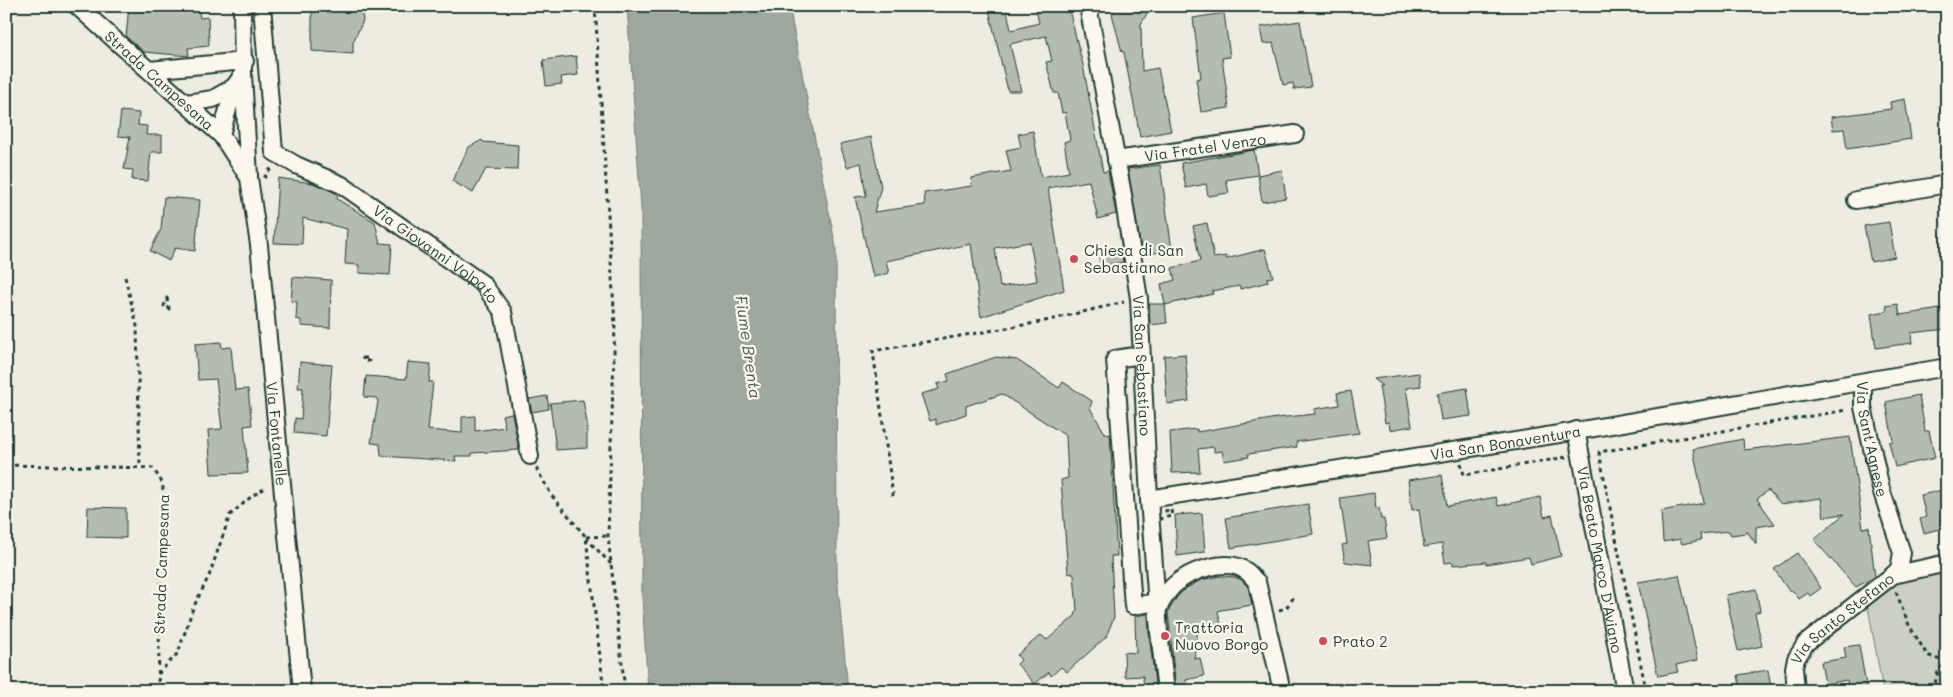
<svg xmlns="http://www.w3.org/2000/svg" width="1953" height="697" font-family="Mali,sans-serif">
  <rect width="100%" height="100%" fill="#eeece1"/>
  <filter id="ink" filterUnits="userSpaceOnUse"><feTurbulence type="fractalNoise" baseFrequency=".02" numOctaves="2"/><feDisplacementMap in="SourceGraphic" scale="10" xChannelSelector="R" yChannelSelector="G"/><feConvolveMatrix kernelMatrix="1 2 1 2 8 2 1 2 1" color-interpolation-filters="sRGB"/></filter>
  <g filter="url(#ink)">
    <polygon fill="#cbcfc4" stroke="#75867c" points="1947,569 1947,691 1883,691 1868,607 1897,580"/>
    <polygon fill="#9fa89f" stroke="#6c7d74" points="627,6 789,6 836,248 837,576 848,691 648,691 642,598 641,207"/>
    <g fill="#b4bbb0" stroke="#1f3d34" fill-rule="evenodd">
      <polygon points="129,6 155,6 156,13 198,7 200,18 208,17 209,46 188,48 189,56 144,52 126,37"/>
      <polygon points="312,6 361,6 363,21 353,42 353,54 312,51"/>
      <path d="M988,6H1006L1011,30L1039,23L1035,6H1068L1083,65L1103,172L1108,171L1116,214L1098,219L1089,181L1048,188L1064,290L981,317L971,244L886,261L889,273L873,277L855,197L866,196L861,163L847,167L840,144L871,137L881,187L874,212L925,205L924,193L972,186L971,178L1011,171L1006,150L1021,147L1018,134L1033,131L1041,177L1069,172L1064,142L1070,140L1065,112L1062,113L1058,93H1054L1046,62L1052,61L1046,36L1010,44L1021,91H1008ZM1030,242L1037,281L1000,287L995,248Z"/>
      <polygon points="1118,6 1151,6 1141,24 1142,71 1158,68 1171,131 1140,137 1124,52 1122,52 1112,14"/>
      <polygon points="1224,13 1230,57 1222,58 1229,108 1201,112 1196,79 1201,78 1193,18"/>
      <polygon points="1300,21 1311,87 1294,89 1293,83 1283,85 1273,43 1263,44 1260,27"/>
      <polygon points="576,56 578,75 561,77 562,84 546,86 543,60"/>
      <polygon points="1905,99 1911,139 1847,149 1844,129 1833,130 1831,117 1891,109 1890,102"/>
      <polygon points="121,111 139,113 138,125 147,126 146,135 162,135 162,152 151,152 148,181 132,180 133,170 124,169 130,137 118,136"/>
      <polygon points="482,140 483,142 518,145 517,170 486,169 473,193 452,181 469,147"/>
      <polygon points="1254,150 1258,175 1226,180 1229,193 1208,196 1206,184 1186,188 1181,163"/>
      <polygon points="1160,165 1172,250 1142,255 1128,169"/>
      <polygon points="1282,170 1286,198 1262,202 1258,175"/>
      <polygon points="278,178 313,183 334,192 338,196 337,199 375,222 380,243 392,244 390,275 359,273 359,265 345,264 347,229 303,218 302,244 274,243"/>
      <polygon points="164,197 200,200 195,251 175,248 169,261 150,251 161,229"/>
      <polygon points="1889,222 1895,257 1871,262 1864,226"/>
      <polygon points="1207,223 1214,258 1226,256 1226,259 1265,249 1273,277 1267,278 1268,282 1240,289 1240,286 1212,291 1213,294 1165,305 1161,284 1175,280 1172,268 1200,261 1193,226"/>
      <polygon points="1121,247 1123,262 1101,266 1098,253"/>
      <polygon points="293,277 331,280 330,328 301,326 301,320 296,319 297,302 291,301"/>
      <polygon points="1149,304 1165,304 1167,323 1150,325"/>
      <polygon points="1898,304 1900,315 1947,308 1947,329 1911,333 1912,343 1876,348 1871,314 1887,311 1886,306"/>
      <polygon points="221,342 222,348 231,347 235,390 248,389 252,425 244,426 248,473 211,474 208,430 222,429 216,379 198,380 195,344"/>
      <polygon points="1185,354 1189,401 1167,404 1164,356"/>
      <polygon points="996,357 1017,360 1059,388 1063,382 1092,401 1090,408 1106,435 1110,434 1117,556 1111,556 1114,617 1106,637 1067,672 1061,667 1051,676 1049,672 1035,684 1017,664 1021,660 1017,655 1041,635 1047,640 1075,616 1077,610 1074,574 1068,573 1061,480 1068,478 1066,436 1002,394 966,406 966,414 936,425 936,419 930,421 921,394 939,389 937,384 949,381 947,374"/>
      <polygon points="300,362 332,365 326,436 294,433 295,418 301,419 303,388 298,388"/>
      <polygon points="408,362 431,364 429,382 433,382 428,430 462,433 462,417 475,416 475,431 505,427 502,415 512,413 519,450 472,453 472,456 455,456 456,461 381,456 380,444 371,443 378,401 376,398 364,397 366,376 406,379"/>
      <polygon points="1419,373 1421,386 1406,388 1412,426 1390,430 1389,422 1385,423 1379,386 1382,386 1373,379"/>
      <polygon points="1467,388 1471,416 1441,420 1437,393"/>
      <polygon points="1351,391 1359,433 1296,442 1297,447 1248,454 1249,457 1224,461 1222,451 1214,452 1214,447 1198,449 1200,472 1172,473 1170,432 1197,429 1197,432 1277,418 1315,414 1314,409 1339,405 1337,393"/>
      <polygon points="1919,395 1925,431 1929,431 1935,458 1895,467 1889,442 1893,441 1886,402"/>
      <polygon points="547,396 549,409 532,412 529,399"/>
      <polygon points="583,400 587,423 587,448 556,450 550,403"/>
      <polygon points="1850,437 1863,528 1869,527 1875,577 1873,578 1856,587 1814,540 1844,514 1824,517 1821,498 1781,504 1768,490 1757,499 1775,524 1756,527 1756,544 1746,530 1746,533 1731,535 1729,531 1700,534 1701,540 1682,544 1680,539 1663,542 1661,511 1704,503 1693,449 1743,439 1744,450"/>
      <polygon points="1442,475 1447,506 1496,497 1498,506 1540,497 1544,517 1552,515 1561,556 1531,564 1529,557 1486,564 1486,562 1453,565 1453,562 1445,563 1442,544 1424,547 1419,509 1412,510 1408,480"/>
      <polygon points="1947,489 1947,527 1924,533 1920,519 1926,517 1921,495"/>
      <polygon points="1374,493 1376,508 1379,507 1381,519 1384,519 1387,538 1368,541 1372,565 1345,562 1342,545 1347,544 1340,498"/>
      <polygon points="1308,504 1313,534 1231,548 1226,518"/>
      <polygon points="88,507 126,508 126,538 87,537"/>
      <polygon points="1202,513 1205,552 1177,556 1175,515"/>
      <polygon points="1797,553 1821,588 1810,596 1808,593 1799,599 1793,591 1789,591 1774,569"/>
      <polygon points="1679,575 1698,660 1676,665 1678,672 1658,676 1638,582"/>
      <polygon points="1220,576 1235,577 1242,580 1248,587 1252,605 1221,610 1218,611 1221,625 1198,629 1194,659 1200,658 1204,676 1186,680 1188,691 1176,691 1168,612 1177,597 1185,589 1201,580"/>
      <polygon points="1756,589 1760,611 1755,613 1762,646 1738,651 1726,595"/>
      <polygon points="1148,614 1149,633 1156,691 1144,691 1143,676 1125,677 1124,652 1136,653 1135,616"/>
      <polygon points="1859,645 1867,691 1849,691 1847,680 1825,684 1821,662 1846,658 1844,647"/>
      <polygon points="1768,670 1771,688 1766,691 1741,691 1738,675"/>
    </g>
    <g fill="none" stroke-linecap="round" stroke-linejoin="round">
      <g stroke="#1f3d34" stroke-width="20">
        <g id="minor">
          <path id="s1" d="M77,6L221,135L249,178L259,245L302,691"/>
          <polyline points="242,6 243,74 249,176"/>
          <path id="s2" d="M262,6L274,152L296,165L342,185L483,284L503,312L530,456"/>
          <path id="s3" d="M1088,6L1123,195L1139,299L1149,499L1159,632L1166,691"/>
          <polyline points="149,70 245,61"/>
          <polyline points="187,103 213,99 234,87"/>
          <polyline points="221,135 234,87 243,74"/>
          <path id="s4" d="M1116,160L1295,134"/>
          <polyline points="1856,200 1947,184"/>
          <polyline points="1141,355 1115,359 1133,606 1157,602"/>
          <path id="s5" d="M1863,382V407L1881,489L1902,553L1899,569L1893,575"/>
          <path id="s6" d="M1576,430L1625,691"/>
          <path id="s7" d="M1149,499L1559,434L1947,367"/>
          <path d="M1158,609C1162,601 1167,592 1173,586C1188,571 1227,557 1246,571C1250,573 1253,579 1257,582L1282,691"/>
          <path id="s8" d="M1796,691L1794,668L1796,659L1806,643L1893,575L1947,563"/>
        </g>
      </g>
      <g stroke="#1f3d34" stroke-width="3" stroke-dasharray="4 4" stroke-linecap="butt">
        <polyline points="595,6 615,325 608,536 625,691"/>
        <polyline points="264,178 272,167"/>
        <polyline points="125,277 137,326 140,467"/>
        <polygon points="167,298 169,309 164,306"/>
        <rect x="363" y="358" width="6" height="3"/>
        <polyline points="1461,463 1464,475 1567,457"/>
        <polyline points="6,465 153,468 163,484 158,691"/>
        <polyline points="536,468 552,496 586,537 604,691"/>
        <polyline points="893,496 873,351 1041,322 1124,302"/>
        <polygon points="1171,510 1172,516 1159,519 1159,512"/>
        <polyline points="586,537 608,536"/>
        <polyline points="586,538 611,564"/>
        <polyline points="1896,592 1909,625 1927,655 1945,662"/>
        <polyline points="1279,610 1286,608 1294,597"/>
        <polyline points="158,674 178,653 193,608 209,576 230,515 252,496 267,487"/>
        <polyline points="1646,691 1599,452 1847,410"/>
        <polyline points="1933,691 1938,672 1947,660"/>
      </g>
      <use href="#minor" stroke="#fbf7ec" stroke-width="16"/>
    </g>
  </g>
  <g fill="#d1495b" stroke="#fbf7ec" stroke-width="2">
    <circle cx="1074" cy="259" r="5"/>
    <circle cx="1165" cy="636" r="5"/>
    <circle cx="1323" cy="641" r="5"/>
  </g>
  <g text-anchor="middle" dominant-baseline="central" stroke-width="4.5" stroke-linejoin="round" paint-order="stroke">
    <g font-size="15" fill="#1f3d34" stroke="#fbf7ec">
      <text stroke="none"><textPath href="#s1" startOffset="111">Strada Campesana</textPath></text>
      <text stroke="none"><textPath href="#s4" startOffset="90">Via Fratel Venzo</textPath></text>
      <text stroke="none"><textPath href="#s2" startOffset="339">Via Giovanni Volpato</textPath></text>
      <text stroke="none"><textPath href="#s3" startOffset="364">Via San Sebastiano</textPath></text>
      <text stroke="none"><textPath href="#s1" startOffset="502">Via Fontanelle</textPath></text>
      <text stroke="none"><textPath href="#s7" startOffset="361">Via San Bonaventura</textPath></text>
      <text stroke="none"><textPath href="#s5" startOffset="58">Via Sant'Agnese</textPath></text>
      <text stroke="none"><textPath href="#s6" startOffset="132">Via Beato Marco D'Aviano</textPath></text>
      <text transform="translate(161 564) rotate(-88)">Strada Campesana</text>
      <text stroke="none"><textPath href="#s8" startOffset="94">Via Santo Stefano</textPath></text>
    </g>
    <g font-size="15" fill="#1f3d34" stroke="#fbf7ec" text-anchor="start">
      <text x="1084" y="250">Chiesa di San<tspan x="1084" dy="17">Sebastiano</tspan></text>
      <text x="1175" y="627">Trattoria<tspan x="1175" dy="17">Nuovo Borgo</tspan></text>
      <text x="1333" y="641">Prato 2</text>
    </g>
    <g font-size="16" font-style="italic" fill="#455d54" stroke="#fbf7ec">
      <text transform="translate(749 347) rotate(82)">Fiume Brenta</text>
    </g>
  </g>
  <rect width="1953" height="697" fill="none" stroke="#fbf7ec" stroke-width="25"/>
  <rect x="12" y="12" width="1928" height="672" fill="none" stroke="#1f3d34" stroke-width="2" filter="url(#ink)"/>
</svg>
